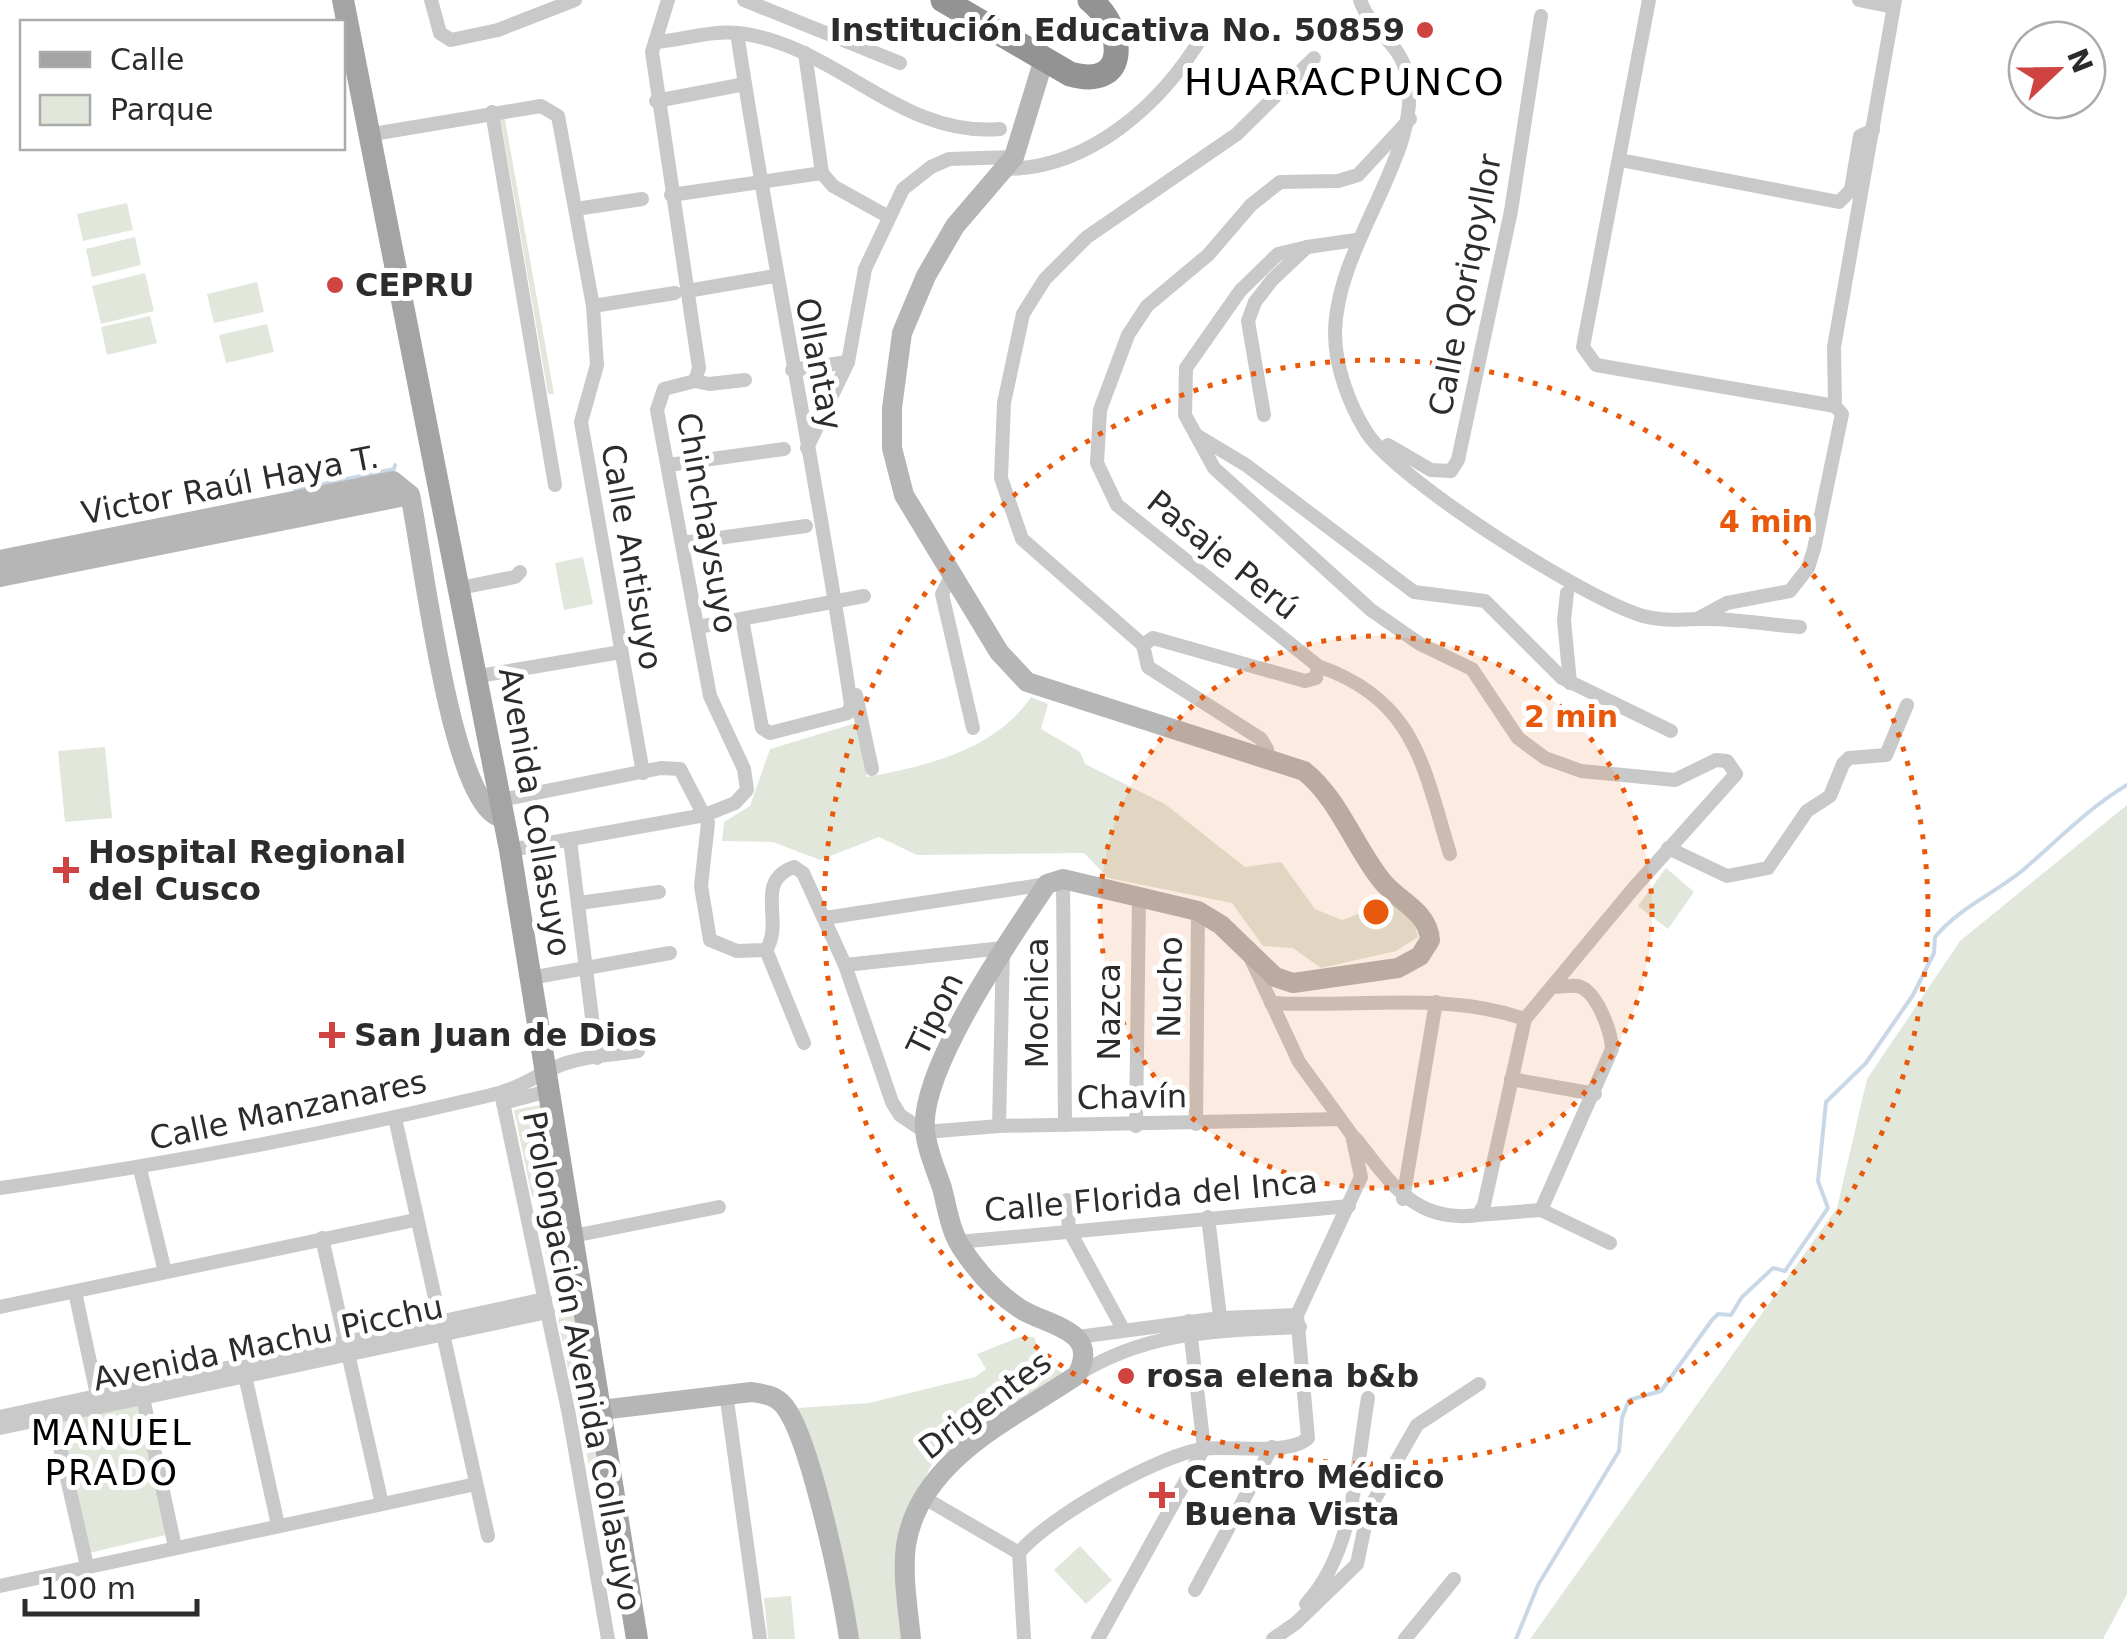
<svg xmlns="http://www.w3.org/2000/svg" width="2127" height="1639" font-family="'DejaVu Sans',sans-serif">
  <rect width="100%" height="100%" fill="#fff"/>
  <g fill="#e1e8db">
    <polygon points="504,114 554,394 548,394 500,115"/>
    <polygon points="127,203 133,230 83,241 77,214"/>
    <polygon points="135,237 141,265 92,277 86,249"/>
    <polygon points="145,273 154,311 101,324 92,286"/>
    <polygon points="257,282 264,312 214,323 207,294"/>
    <polygon points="150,316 157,343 107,355 101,327"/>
    <polygon points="267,324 274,352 226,363 219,335"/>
    <polygon points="583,557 593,604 564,610 555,563"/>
    <path d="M1031,697L1048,704L1041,729L1080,752L1085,764L1165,804L1245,867L1281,862L1315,909L1342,920L1390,902L1413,919L1418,937L1396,951L1321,968L1293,948L1263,946L1232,903L1108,878L1084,853L917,855L879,837L820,860L773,842L722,841L724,822L750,806L770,749L856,723L867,777C927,766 995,750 1031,697Z"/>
    <polygon points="105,747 112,818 65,822 58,751"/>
    <polygon points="2127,805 2127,1594 2103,1639 1530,1639 1837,1208 1867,1079 1960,941"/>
    <polygon points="1666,868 1694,892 1668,929 1638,906"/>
    <polygon points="540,1105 555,1193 532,1197 514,1110"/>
    <polygon points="559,1201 573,1297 566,1298 552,1286 536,1203"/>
    <polygon points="572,1305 588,1407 576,1408 558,1320 565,1306"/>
    <polygon points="1020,1337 1034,1337 1041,1358 1065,1375 932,1464 921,1486 904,1639 855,1639 840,1563 798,1408 869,1403 975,1377 986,1369 977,1354"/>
    <polygon points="141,1402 170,1534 89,1553 60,1420"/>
    <polygon points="591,1417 616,1564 607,1564 580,1418"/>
    <polygon points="1080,1546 1112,1580 1086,1604 1054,1570"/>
    <polygon points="791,1596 795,1639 768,1639 764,1598"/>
  </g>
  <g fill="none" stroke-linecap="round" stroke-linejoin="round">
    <g stroke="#c9d8e6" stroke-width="4">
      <polyline points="295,490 394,469 395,465"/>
      <path d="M1516,1639L1538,1585L1619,1451L1622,1418L1629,1400L1661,1391L1712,1320L1718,1314L1731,1315L1742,1297L1773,1268L1785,1271L1828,1208L1818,1181L1826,1102L1866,1063L1913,995L1934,953L1935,937C1960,907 1994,894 2023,870C2058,840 2087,809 2127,785"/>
    </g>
    <g stroke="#c9c9c9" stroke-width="14">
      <polyline points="431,0 440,33 451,40 498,30 575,0"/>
      <polyline points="744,0 900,63"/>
      <path d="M1360,0C1370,30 1400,42 1407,75C1425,151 1336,243 1335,333C1335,366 1349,405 1367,433C1400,482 1585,599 1643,616C1665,622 1680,619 1702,619C1734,618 1767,625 1800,627"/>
      <polyline points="1649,0 1583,347 1596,365 1835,406"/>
      <polyline points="1859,0 1893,7"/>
      <path d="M737,33C771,257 818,480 851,705L848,713L770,733L762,728L742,619"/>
      <path d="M655,42C681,40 713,30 738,33C836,44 899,138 1000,129"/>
      <polyline points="805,53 822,173"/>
      <polyline points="656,101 745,84"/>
      <polyline points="492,112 555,485"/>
      <polyline points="373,134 541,106 558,116 593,306 597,365 581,422 643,773"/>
      <polyline points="1620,160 1839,202 1851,190 1860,136 1873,130"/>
      <path d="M1005,169C1089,169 1161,105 1203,35"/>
      <polyline points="671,195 822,173 833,186 887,216"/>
      <polyline points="576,209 642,199"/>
      <polyline points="687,291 775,276"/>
      <polyline points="593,306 675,293"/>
      <polyline points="792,370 848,362"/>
      <polyline points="695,381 709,384 745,380"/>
      <polyline points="1264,415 1248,321 1255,302 1272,280 1307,247 1356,240"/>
      <polyline points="1196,435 1246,465 1414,592 1485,601 1562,678 1671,731"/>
      <polyline points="1388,445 1431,470 1451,471 1458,460 1511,211 1541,16"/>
      <polyline points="807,448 848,362 865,269 903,189 931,167 949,159 1014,157"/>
      <polyline points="668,465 784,449"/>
      <polyline points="682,543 806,526"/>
      <polyline points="952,575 942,594 973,728"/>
      <polyline points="460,588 515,577 520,572"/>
      <polyline points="1567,593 1564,620 1570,683"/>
      <polyline points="1699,618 1727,603 1790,591 1808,568 1814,549 1842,414 1835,406 1834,347 1895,0"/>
      <polyline points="698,627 864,596"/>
      <polyline points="1143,645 1022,539 1001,478 1004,403 1023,314 1045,279 1087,237 1237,134 1314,58"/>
      <path d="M1318,666C1416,700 1423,766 1450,854"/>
      <polyline points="479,676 621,652"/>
      <polyline points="856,695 872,769"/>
      <polyline points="1264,757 1267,749 1261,739 1148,667 1143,645 1153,638 1305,681 1316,678 1318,666 1117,505 1097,463 1100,410 1128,335 1147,306 1208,255 1251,205 1280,182 1338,181 1358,175 1410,119"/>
      <path d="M501,800L661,768L680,769L708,823L701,886L710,940L737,951L766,950C785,922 753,881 794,867L803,873L845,965L892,1102L900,1115L925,1132L999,1126L1340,1119"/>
      <polyline points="570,840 597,1058"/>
      <polyline points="1668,848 1727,876 1768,868 1807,811 1830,796 1843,764 1849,758 1886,755 1907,705"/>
      <polyline points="510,850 705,815 735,803 747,790 744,769 710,696 657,410 664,389 695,381 699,368 652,52 668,0"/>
      <polyline points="1063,879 1065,1125"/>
      <polyline points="579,903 659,892"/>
      <polyline points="825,918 1047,884"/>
      <polyline points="766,950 804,1043"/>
      <polyline points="1251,959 1299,1062 1352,1135 1361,1177 1297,1315"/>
      <polyline points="845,965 1003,948 999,1126"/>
      <polyline points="530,978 670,953"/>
      <path d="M1271,1003C1355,1008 1444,991 1525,1019L1633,889L1736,774L1727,761L1716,760L1675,780L1581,771L1545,758L1518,738L1472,669L1420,644L1371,610L1214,468L1185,415L1186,368L1240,291L1278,254L1307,247"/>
      <polyline points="1511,1079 1595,1094"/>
      <polyline points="501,1093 569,1415 608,1639"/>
      <polyline points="503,1103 548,1091"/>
      <polyline points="395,1118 488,1536"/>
      <polyline points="1196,1124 1198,911"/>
      <polyline points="1136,1126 1139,898"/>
      <path d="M1356,1139C1390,1182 1415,1224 1478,1215L1484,1205L1525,1019"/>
      <polyline points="140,1169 165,1272"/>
      <path d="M0,1188C164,1165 326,1134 487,1096C518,1089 530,1079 556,1067C579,1056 613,1055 638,1051"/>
      <polyline points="1403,1199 1436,1002"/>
      <polyline points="1067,1200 1069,1230 1123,1329"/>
      <path d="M1541,1210L1612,1049C1611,1031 1597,991 1578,986C1571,985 1560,987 1553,987"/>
      <polyline points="1478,1215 1541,1210 1610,1243"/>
      <polyline points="1208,1217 1221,1325"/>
      <polyline points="573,1236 719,1207"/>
      <polyline points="322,1238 382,1504"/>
      <polyline points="958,1242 1349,1206"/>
      <polyline points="75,1292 99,1404"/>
      <polyline points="0,1307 415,1220"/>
      <polyline points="1078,1337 1220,1318 1297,1315"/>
      <polyline points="244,1371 278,1525"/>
      <path d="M1077,1375C1148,1330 1218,1331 1300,1327"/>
      <polyline points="726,1393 760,1639"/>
      <polyline points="143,1398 175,1547"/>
      <polyline points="0,1417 545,1299"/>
      <polyline points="53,1417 87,1566"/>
      <polyline points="0,1428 548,1312"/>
      <polyline points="921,1496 1019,1553"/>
      <polyline points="0,1586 476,1484"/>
      <polyline points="1195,1590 1272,1447"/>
      <path d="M1306,1604C1355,1551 1356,1467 1368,1398"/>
      <path d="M1024,1639L1019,1553C1047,1518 1158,1455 1203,1449C1229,1445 1290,1456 1308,1438L1297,1315"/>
      <polyline points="1098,1639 1204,1448 1189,1321"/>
      <polyline points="1273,1639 1296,1623 1357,1564 1368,1511 1417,1425 1479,1384"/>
      <polyline points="1405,1639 1454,1579"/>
    </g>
    <g stroke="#b6b6b6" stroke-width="20">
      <path d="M410,495C422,546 451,815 504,818"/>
      <polyline points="0,560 393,481 410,495"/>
      <polyline points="0,577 410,495"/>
      <path d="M601,1410L751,1392C764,1394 776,1395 785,1407C811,1441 842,1592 849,1639"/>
      <path d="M911,1639C908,1609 902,1575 906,1545C920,1459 1011,1420 1077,1375C1102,1329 1046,1326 1019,1308C995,1292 976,1270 961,1247C950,1230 947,1207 942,1188C936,1170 926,1148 925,1129C920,1068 1012,936 1047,884L1063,879L1198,911L1221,925L1275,977L1293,983L1398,968L1420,956L1430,940C1428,911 1399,902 1382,881C1354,846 1339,799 1304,771L1027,682L999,652L904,495L892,448V408L902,333L926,276L955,226L1014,157L1044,59"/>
    </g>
    <polyline stroke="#a4a4a4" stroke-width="22" points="343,0 510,850 637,1639"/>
    <path stroke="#939393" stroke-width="25" d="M943,0L1070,74C1131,91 1125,28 1090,0"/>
  </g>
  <circle cx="1376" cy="912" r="276" fill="#e8590c" fill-opacity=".12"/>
  <g fill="none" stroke="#e8590c" stroke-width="5" stroke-dasharray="5 10">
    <circle cx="1376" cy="912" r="276"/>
    <circle cx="1376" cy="912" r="552"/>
  </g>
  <g fill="#cf4441" stroke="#fff" stroke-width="4">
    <circle cx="1425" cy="30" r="10"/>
    <circle cx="335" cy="285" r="10"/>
    <path d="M61 855h10v10h10v10h-10v10h-10v-10h-10v-10h10z"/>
    <path d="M327 1020h10v10h10v10h-10v10h-10v-10h-10v-10h10z"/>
    <circle cx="1126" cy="1376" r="10"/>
    <path d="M1157 1480h10v10h10v10h-10v10h-10v-10h-10v-10h10z"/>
  </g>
  <g text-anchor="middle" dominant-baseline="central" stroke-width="10" stroke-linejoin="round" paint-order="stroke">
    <g font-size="32" font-weight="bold" fill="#2c2c2c" stroke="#fff" text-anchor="start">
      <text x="1405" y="30" text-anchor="end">Institución Educativa No. 50859</text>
      <text x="355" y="285">CEPRU</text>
      <text x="88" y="852">Hospital Regional<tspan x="88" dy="37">del Cusco</tspan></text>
      <text x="354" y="1035">San Juan de Dios</text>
      <text x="1146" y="1376">rosa elena b&amp;b</text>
      <text x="1184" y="1477">Centro Médico<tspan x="1184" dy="37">Buena Vista</tspan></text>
    </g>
    <g font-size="32" fill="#2c2c2c" stroke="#fff">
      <text transform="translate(1465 285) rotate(-79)">Calle Qoriqoyllor</text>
      <text transform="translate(819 364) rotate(79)">Ollantay</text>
      <text transform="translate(230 485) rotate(-11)">Victor Raúl Haya T.</text>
      <text transform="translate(707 523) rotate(80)">Chinchaysuyo</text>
      <text transform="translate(1223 555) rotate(39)">Pasaje Perú</text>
      <text transform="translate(632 557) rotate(80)">Calle Antisuyo</text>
      <text transform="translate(535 812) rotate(80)">Avenida Collasuyo</text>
      <text transform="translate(1170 987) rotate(-89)">Nucho</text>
      <text transform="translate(1037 1003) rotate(-90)">Mochica</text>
      <text transform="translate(1109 1012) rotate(-90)">Nazca</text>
      <text transform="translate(935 1014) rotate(-64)">Tipon</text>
      <text transform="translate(1132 1097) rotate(-1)">Chavín</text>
      <text transform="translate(288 1110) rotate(-12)">Calle Manzanares</text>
      <text transform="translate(1151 1196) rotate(-5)">Calle Florida del Inca</text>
      <text transform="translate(268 1343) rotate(-12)">Avenida Machu Picchu</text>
      <text transform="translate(582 1361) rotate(79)">Prolongación Avenida Collasuyo</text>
      <text transform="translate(985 1405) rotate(-37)">Drigentes</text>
    </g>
    <g font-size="35" letter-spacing="2.5" fill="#000" stroke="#fff">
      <text x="112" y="1433">MANUEL<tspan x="112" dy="40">PRADO</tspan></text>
    </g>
    <g font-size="38" letter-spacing="2.5" fill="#000" stroke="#fff">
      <text x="1345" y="82">HUARACPUNCO</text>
    </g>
  </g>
  <circle cx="1376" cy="912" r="15" fill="#e8590c" stroke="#fff" stroke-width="5"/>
  <g font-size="30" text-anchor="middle" font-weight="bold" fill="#e8590c" stroke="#fff" stroke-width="10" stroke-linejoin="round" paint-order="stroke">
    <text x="1766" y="532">4 min</text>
    <text x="1571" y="727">2 min</text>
  </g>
  <rect x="20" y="20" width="325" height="130" fill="#ffffff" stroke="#ababab" stroke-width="2.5"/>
  <rect x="40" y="52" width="50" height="15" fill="#a4a4a4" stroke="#ababab" stroke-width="2.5"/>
  <text x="110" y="70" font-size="30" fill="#2c2c2c">Calle</text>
  <rect x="40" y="95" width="50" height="30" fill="#e1e8db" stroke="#ababab" stroke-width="2.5"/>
  <text x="110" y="120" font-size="30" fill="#2c2c2c">Parque</text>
  <g transform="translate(2057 70) rotate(68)"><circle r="48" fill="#ffffff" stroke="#ababab" stroke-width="2.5"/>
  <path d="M0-8L18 38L0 25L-18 38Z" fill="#cf4441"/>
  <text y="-15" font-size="28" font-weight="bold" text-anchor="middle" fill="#2c2c2c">N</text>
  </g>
  <path d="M25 1599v15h172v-15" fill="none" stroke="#2c2c2c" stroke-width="5"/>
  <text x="40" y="1599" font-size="30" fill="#2c2c2c" stroke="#ffffff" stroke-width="8" paint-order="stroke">100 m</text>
</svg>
